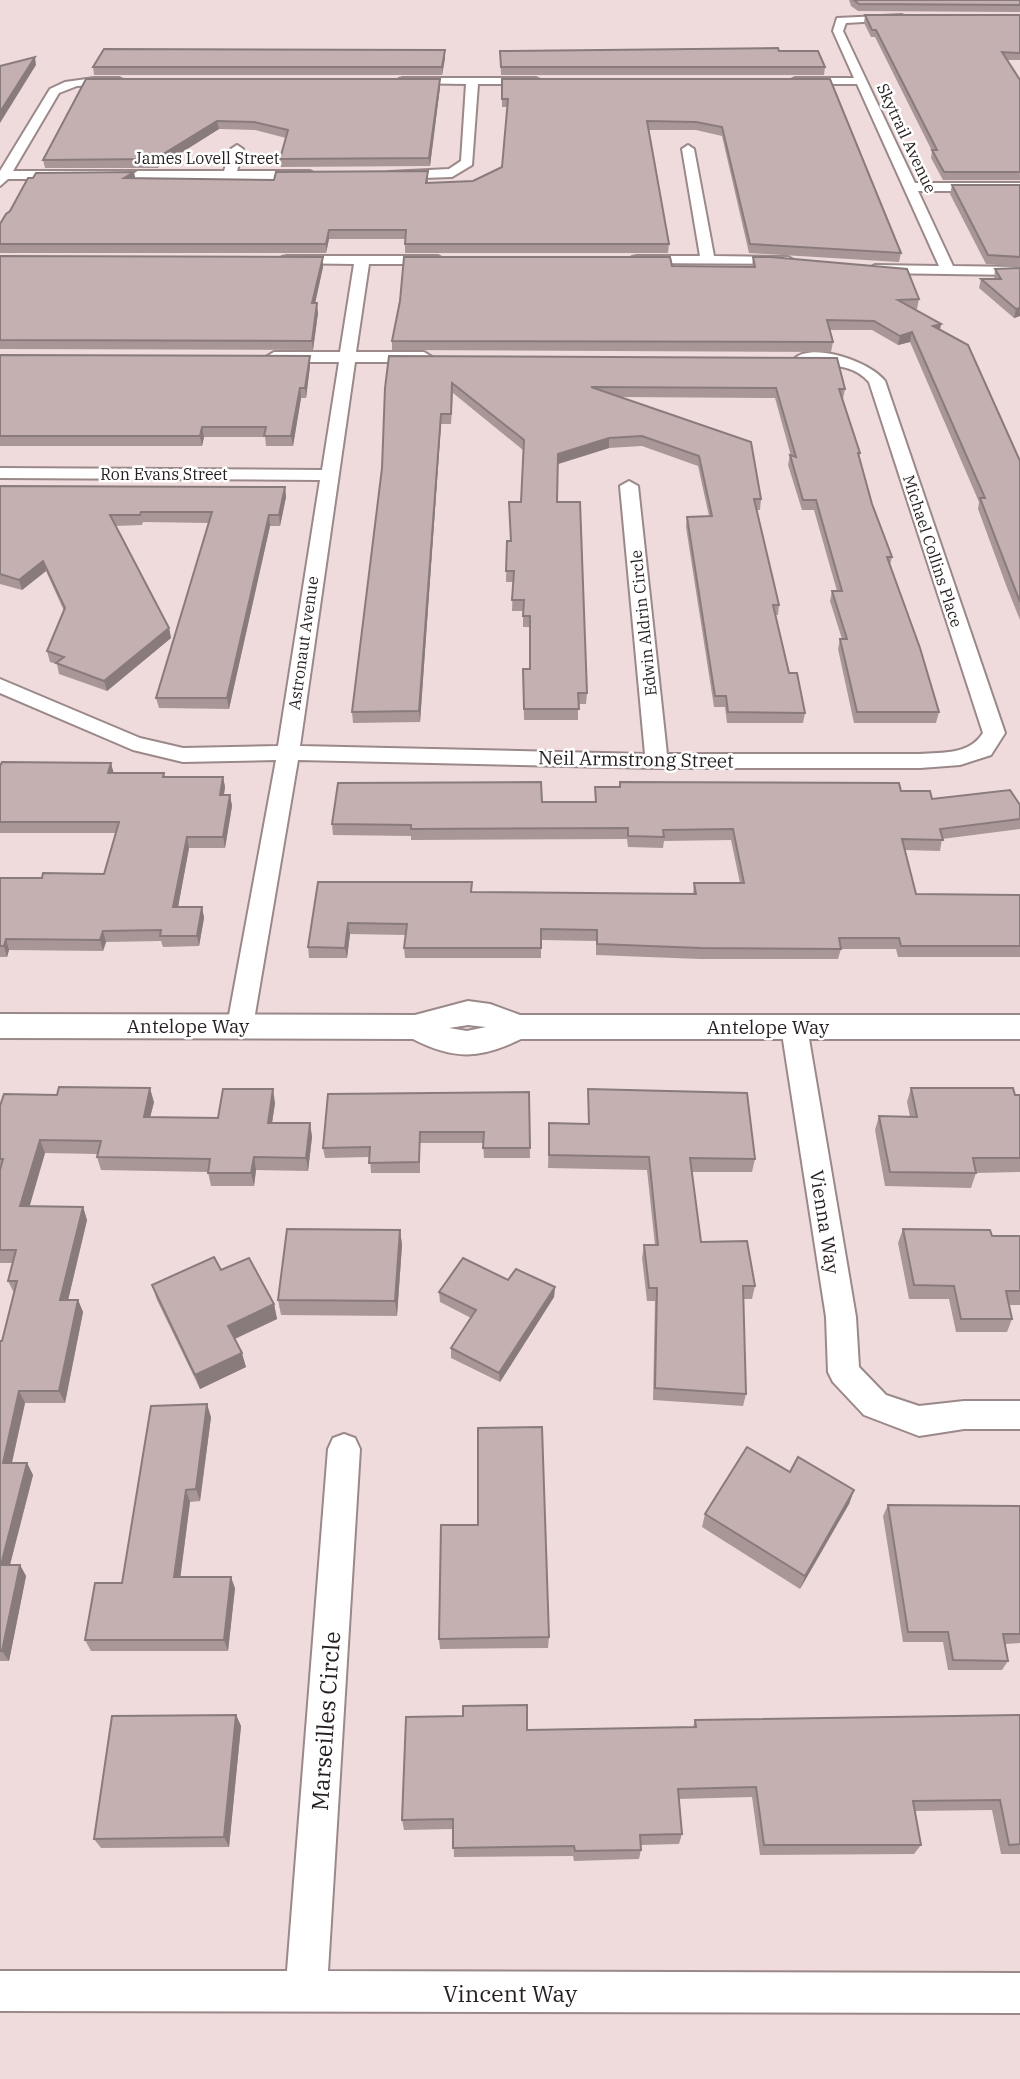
<svg xmlns="http://www.w3.org/2000/svg" width="1020" height="2079" font-family="'IBM Plex Serif',serif">
  <rect width="100%" height="100%" fill="#f0dbdc"/>
  <g fill="none" stroke-linecap="round" stroke-linejoin="round">
    <g stroke="#9b8889" stroke-width="4">
      <g id="minor">
        <polygon points="902,15 902,19 898,20 846,23 843,31 915,183 1020,183 1020,191 918,191 953,266 1020,267 1020,275 875,273 868,269 875,265 939,266 857,84 795,84 789,81 795,78 854,78 833,31 837,18"/>
        <polygon points="94,78 119,78 125,81 119,84 77,86 59,93 13,171 224,171 231,149 237,145 243,149 237,171 310,171 317,175 310,179 8,179 0,186 0,171 50,89 65,82"/>
        <polygon points="403,78 536,78 542,81 536,84 478,84 472,165 452,177 394,179 389,178 389,172 449,169 461,161 466,84 399,83 399,79"/>
        <polygon points="688,145 694,149 714,256 788,257 795,261 793,264 632,263 632,257 637,256 700,256 682,149"/>
        <path d="M287,256H438L445,260L438,264H369L356,352H424L432,357L424,362H355L300,746L645,754L620,486L629,481L638,486L667,754H920C944,752 969,755 983,733L869,382C844,354 810,374 794,359C812,341 871,362 885,381L1005,733L991,755L960,765L920,768H657L298,760L253,1026L249,1033L240,1036L231,1033L227,1026L276,760L183,762L133,750L0,693V679L140,738L183,748L278,746L320,480L0,478V468L322,470L339,362H274L266,357L274,352H340L354,264L282,263V257Z"/>
        <polygon points="794,1017 803,1020 807,1027 856,1317 859,1367 886,1395 919,1406 964,1401 1020,1401 1020,1429 964,1429 919,1436 864,1415 833,1382 828,1372 826,1317 781,1027 785,1020"/>
        <polygon points="344,1434 355,1438 360,1449 328,1971 1020,1973 1020,2013 0,2011 0,1971 287,1971 328,1449 333,1438"/>
      </g>
    </g>
    <g stroke="#9b8889" stroke-width="4">
      <path id="tertiary" d="M468,1001L490,1004L520,1015H1020V1039H521C480,1059 454,1060 413,1039L0,1038V1014L415,1015ZM468,1025L486,1027L467,1031L449,1028Z"/>
    </g>
    <use href="#minor" fill="#fff" fill-rule="evenodd"/>
    <use href="#tertiary" fill="#fff" fill-rule="evenodd"/>
  </g>
  <g fill="#a99798">
    <polygon points="849,0 1020,0 1020,12 858,11 851,6"/>
    <polygon points="865,15 1020,15 1020,60 1007,60 1020,80 1020,180 943,180 931,158 932,151 875,37 871,37 864,23"/>
    <polygon points="500,51 779,51 825,67 824,75 501,75"/>
    <polygon points="445,58 442,75 94,75 93,67"/>
    <polygon points="86,79 440,87 430,166 281,167 280,159 286,138 255,130 219,129 157,168 45,168 43,160"/>
    <polygon points="502,79 830,79 901,253 899,262 749,253 722,136 696,130 648,130 669,244 668,253 405,253 405,239 329,239 326,253 0,253 0,224 135,178 274,180 428,171 428,183 473,181 502,167 507,107 502,107"/>
    <polygon points="952,185 1020,185 1020,267 986,264 950,194"/>
    <polygon points="0,256 323,257 323,267 315,303 318,313 313,350 0,349"/>
    <polygon points="753,257 919,299 917,309 915,309 941,324 940,330 1020,461 1020,620 1006,585 978,509 979,502 910,342 898,345 872,330 829,330 833,342 831,352 392,350 392,341 400,301 672,266 752,267"/>
    <polygon points="995,269 1020,316 1014,318 979,288 981,279 994,279"/>
    <polygon points="0,355 310,366 306,398 301,398 293,446 266,446 265,437 204,437 202,446 0,446"/>
    <polygon points="389,356 845,389 843,399 860,453 859,458 872,504 892,557 890,565 939,712 936,723 854,723 838,649 840,639 842,639 830,601 832,591 837,591 814,510 802,510 788,465 790,455 791,456 775,398 620,397 761,499 760,510 757,510 779,605 778,615 776,615 789,673 805,713 803,723 727,723 725,707 714,707 686,527 687,517 709,516 698,466 642,446 609,448 558,464 557,502 587,693 586,704 578,704 578,720 524,720 523,669 529,669 529,627 523,627 523,611 512,611 513,582 506,582 507,541 511,541 521,502 523,450 453,393 451,424 441,424 420,722 353,723 352,712 382,468"/>
    <polygon points="0,486 285,487 286,497 280,526 270,526 229,709 159,708 156,698 209,523 143,522 142,525 115,526 169,628 171,638 107,691 59,674 57,664 50,662 47,651 64,611 46,571 22,590 0,584"/>
    <polygon points="111,763 113,773 164,773 165,777 223,777 225,787 224,795 230,795 232,806 225,848 189,848 178,907 202,907 204,918 199,946 163,947 161,941 106,942 103,951 9,950 7,957 0,957 0,878 42,878 104,874 116,833 0,833 0,766"/>
    <polygon points="620,782 901,791 932,799 1020,805 1020,829 942,839 940,851 905,850 916,894 1020,895 1020,957 898,957 896,949 841,949 838,959 700,959 596,955 596,941 541,940 541,958 405,958 404,948 406,935 350,934 347,958 309,958 308,947 318,882 472,882 472,892 693,894 694,883 740,883 731,840 664,841 663,848 628,847 627,839 411,840 411,836 333,835 332,824 542,802 595,802 595,787 619,787"/>
    <polygon points="911,1088 1020,1095 1020,1172 976,1173 971,1188 885,1186 875,1130 879,1116 910,1117 907,1102"/>
    <polygon points="588,1089 755,1159 752,1172 692,1172 701,1242 755,1286 752,1299 743,1299 746,1394 743,1406 653,1400 655,1301 647,1301 642,1258 644,1245 655,1245 647,1170 548,1168 549,1123 588,1124"/>
    <polygon points="529,1092 530,1158 484,1158 483,1143 420,1143 420,1173 371,1173 370,1157 325,1158 323,1148"/>
    <polygon points="154,1102 150,1117 218,1118 275,1103 272,1123 310,1123 312,1137 308,1171 256,1170 254,1186 211,1186 208,1172 101,1170 97,1157 97,1154 45,1153 29,1206 83,1207 87,1220 68,1300 78,1300 83,1312 65,1403 25,1403 12,1463 27,1463 33,1475 10,1565 20,1565 26,1576 9,1661 0,1661 0,1341 2,1341 14,1293 8,1281 13,1263 0,1263 0,1106"/>
    <polygon points="903,1229 992,1236 1020,1236 1020,1305 1009,1305 1012,1319 1007,1332 956,1332 949,1299 909,1299 898,1243"/>
    <polygon points="400,1230 402,1245 397,1316 281,1315 278,1300"/>
    <polygon points="221,1270 274,1304 277,1319 235,1339 246,1367 200,1389 157,1300 152,1285"/>
    <polygon points="555,1287 554,1297 500,1382 451,1358 451,1348 471,1318 440,1302 439,1292"/>
    <polygon points="211,1417 200,1501 190,1502 180,1577 235,1588 228,1651 91,1651 85,1640 122,1583"/>
    <polygon points="790,1472 854,1490 849,1504 800,1589 702,1527 705,1514"/>
    <polygon points="888,1505 1020,1506 1020,1643 1005,1644 1008,1661 1002,1670 948,1670 943,1642 903,1642 883,1516"/>
    <polygon points="549,1637 548,1648 440,1649 439,1639"/>
    <polygon points="236,1715 241,1726 229,1847 101,1848 94,1839"/>
    <polygon points="1020,1715 1020,1854 1001,1854 992,1810 915,1811 921,1845 914,1854 760,1855 752,1797 679,1799 682,1834 679,1844 641,1845 641,1850 639,1859 574,1861 573,1856 454,1857 453,1829 404,1830 402,1820 527,1730 693,1727 695,1720"/>
  </g>
  <g fill="#897b7c">
    <polygon points="445,50 445,58 442,75 442,67"/>
    <polygon points="35,57 36,65 0,123 0,112"/>
    <polygon points="440,79 440,87 430,166 429,158"/>
    <polygon points="217,121 219,129 157,168 155,159"/>
    <polygon points="134,172 136,181 124,178"/>
    <polygon points="329,230 329,239 326,253 326,244"/>
    <polygon points="323,257 323,267 313,313 312,303"/>
    <polygon points="317,303 318,313 313,350 312,341"/>
    <polygon points="1020,308 1020,316 1014,318 1016,309"/>
    <polygon points="941,324 939,333 933,326"/>
    <polygon points="912,332 910,342 898,345 900,336"/>
    <polygon points="310,356 310,366 306,398 305,388"/>
    <polygon points="300,388 301,398 293,446 291,436"/>
    <polygon points="441,414 441,424 420,722 419,711"/>
    <polygon points="202,427 204,437 202,446 200,436"/>
    <polygon points="609,438 609,448 558,464 558,454"/>
    <polygon points="285,487 286,497 280,526 279,515"/>
    <polygon points="269,515 270,526 229,709 227,698"/>
    <polygon points="43,561 46,571 22,590 19,580"/>
    <polygon points="169,628 171,638 107,691 104,681"/>
    <polygon points="111,763 114,774 108,773"/>
    <polygon points="223,777 225,787 222,806 220,795"/>
    <polygon points="230,795 232,806 225,848 223,837"/>
    <polygon points="187,837 189,848 176,918 173,907"/>
    <polygon points="202,907 204,918 199,946 197,936"/>
    <polygon points="348,923 350,934 347,958 345,948"/>
    <polygon points="103,931 106,942 103,951 100,940"/>
    <polygon points="6,939 9,950 7,957 4,946"/>
    <polygon points="150,1088 154,1102 147,1130 144,1117"/>
    <polygon points="273,1089 275,1103 270,1136 268,1123"/>
    <polygon points="310,1123 312,1137 308,1171 306,1158"/>
    <polygon points="40,1140 45,1153 26,1219 20,1206"/>
    <polygon points="254,1157 256,1170 254,1186 251,1173"/>
    <polygon points="83,1207 87,1220 65,1313 60,1300"/>
    <polygon points="400,1230 402,1245 397,1316 395,1301"/>
    <polygon points="555,1287 554,1297 500,1382 499,1373"/>
    <polygon points="78,1300 83,1312 65,1403 59,1391"/>
    <polygon points="274,1304 277,1319 232,1340 228,1326"/>
    <polygon points="242,1353 246,1367 200,1389 195,1375"/>
    <polygon points="19,1391 25,1403 9,1475 3,1463"/>
    <polygon points="207,1404 211,1417 200,1501 196,1489"/>
    <polygon points="27,1463 33,1475 7,1576 1,1565"/>
    <polygon points="186,1490 190,1502 179,1588 174,1577"/>
    <polygon points="854,1490 849,1504 800,1589 805,1576"/>
    <polygon points="20,1565 26,1576 9,1661 2,1651"/>
    <polygon points="231,1577 235,1588 228,1651 224,1640"/>
    <polygon points="236,1715 241,1726 229,1847 224,1837"/>
  </g>
  <g fill="#c4b0b1" stroke="#897b7c" stroke-width="2">
    <polygon points="854,0 1020,0 1020,5 859,4"/>
    <polygon points="865,15 1020,15 1020,53 1002,52 1020,80 1020,172 944,172 932,150 937,150 876,30 872,30"/>
    <polygon points="778,48 779,51 818,51 825,67 501,67 500,51"/>
    <polygon points="104,49 445,50 442,67 93,67"/>
    <polygon points="35,57 0,112 0,66"/>
    <polygon points="86,79 440,79 429,158 280,159 288,130 254,122 217,121 155,159 43,160"/>
    <polygon points="502,79 830,79 901,253 750,244 722,127 696,122 647,121 669,244 405,244 406,230 329,230 326,244 0,244 0,224 6,214 10,211 28,178 33,178 36,173 134,172 124,178 274,180 276,172 428,171 426,183 473,181 502,167 508,99 502,99"/>
    <polygon points="952,185 1020,185 1020,257 988,255"/>
    <polygon points="0,256 323,257 312,303 317,303 312,341 0,340"/>
    <polygon points="404,257 670,257 672,266 755,267 753,257 771,257 907,269 919,299 898,300 941,324 933,326 968,345 1020,461 1020,602 980,498 985,498 912,332 900,336 874,321 827,320 833,342 392,341 400,301"/>
    <polygon points="1020,268 1020,308 1016,309 981,279 1001,279 995,269"/>
    <polygon points="0,355 310,356 305,388 300,388 291,436 264,436 266,427 202,427 200,436 0,436"/>
    <polygon points="389,356 837,358 845,389 839,389 860,453 858,453 872,504 892,557 887,557 920,648 939,712 857,712 840,639 847,639 832,591 842,591 816,500 803,500 790,455 796,457 776,388 591,387 751,442 761,499 754,499 779,605 773,605 789,673 797,673 805,713 728,712 726,696 715,696 687,517 712,516 699,456 642,436 609,438 558,454 557,502 580,502 587,693 578,693 579,709 524,709 523,669 530,669 530,616 523,616 524,600 512,600 514,571 506,571 507,541 511,541 509,502 521,502 524,440 452,383 451,414 441,414 419,711 352,712 382,468 385,388"/>
    <polygon points="0,486 285,487 279,515 269,515 227,698 156,698 212,512 141,512 140,515 110,515 169,628 104,681 56,663 64,657 47,651 65,608 43,561 19,580 0,574"/>
    <polygon points="2,762 111,763 108,773 164,773 163,777 223,777 220,795 230,795 223,837 187,837 173,907 202,907 197,936 160,936 161,930 103,931 100,940 6,939 4,946 0,946 0,878 42,878 43,873 104,874 119,822 0,822 0,766"/>
    <polygon points="541,782 542,802 596,802 595,787 620,787 620,782 899,783 901,791 930,791 932,799 1010,790 1020,805 1020,819 940,829 943,840 902,839 916,894 1020,895 1020,946 901,946 899,938 839,938 841,949 701,948 597,944 597,930 541,929 541,948 404,948 407,924 348,923 345,948 308,947 318,882 472,882 471,892 696,894 694,883 744,883 733,829 663,830 664,837 628,836 628,828 411,829 411,825 332,824 338,783"/>
    <polygon points="59,1087 150,1088 144,1117 218,1118 223,1089 273,1089 268,1123 310,1123 306,1158 254,1157 251,1173 208,1173 210,1159 97,1157 101,1141 40,1140 20,1206 83,1207 60,1300 78,1300 59,1391 19,1391 3,1463 27,1463 1,1565 20,1565 2,1651 0,1651 0,1341 2,1341 17,1281 8,1281 16,1250 0,1250 0,1170 3,1159 0,1159 0,1106 4,1094 57,1095"/>
    <polygon points="911,1088 1013,1088 1015,1095 1020,1095 1020,1158 973,1158 976,1173 890,1172 879,1116 917,1117"/>
    <polygon points="588,1089 747,1093 755,1159 690,1158 701,1242 747,1241 755,1286 743,1286 746,1394 655,1388 657,1288 649,1288 644,1245 658,1245 649,1157 549,1155 549,1123 589,1124"/>
    <polygon points="529,1092 530,1148 483,1148 484,1132 420,1132 419,1162 369,1163 370,1147 323,1148 328,1094"/>
    <polygon points="287,1229 400,1230 395,1301 278,1300"/>
    <polygon points="903,1229 990,1230 992,1236 1020,1236 1020,1291 1006,1291 1012,1319 961,1319 954,1286 914,1285"/>
    <polygon points="214,1257 221,1270 249,1258 274,1304 228,1326 242,1353 195,1375 152,1285"/>
    <polygon points="463,1258 508,1280 516,1269 555,1287 499,1373 451,1348 476,1310 439,1292"/>
    <polygon points="207,1404 196,1489 186,1490 174,1577 231,1577 224,1640 85,1640 95,1583 122,1583 151,1406"/>
    <polygon points="542,1427 549,1637 439,1639 441,1525 478,1525 478,1428"/>
    <polygon points="747,1447 790,1472 798,1457 854,1490 805,1576 705,1514"/>
    <polygon points="888,1505 1020,1506 1020,1634 1003,1634 1008,1661 953,1660 948,1632 908,1632"/>
    <polygon points="527,1705 527,1730 696,1727 695,1720 1020,1715 1020,1844 1009,1845 1000,1800 913,1801 921,1845 764,1845 756,1787 678,1789 682,1834 640,1835 641,1850 575,1851 574,1846 453,1848 453,1819 402,1820 406,1717 463,1716 463,1706"/>
    <polygon points="236,1715 224,1837 94,1839 112,1716"/>
  </g>
  <g text-anchor="middle" dominant-baseline="central" stroke-width="5" stroke-linejoin="round" paint-order="stroke">
    <g font-size="16" fill="#261f1f" stroke="#fff">
      <text transform="translate(907 138) rotate(65)">Skytrail Avenue</text>
      <text x="207" y="158">James Lovell Street</text>
      <text x="164" y="474">Ron Evans Street</text>
      <text transform="translate(933 551) rotate(72)">Michael Collins Place</text>
      <text transform="translate(643 623) rotate(-96)">Edwin Aldrin Circle</text>
      <text transform="translate(303 643) rotate(-82)">Astronaut Avenue</text>
    </g>
    <g font-size="19" fill="#261f1f" stroke="#fff">
      <text transform="translate(636 759) rotate(1)">Neil Armstrong Street</text>
      <text x="188" y="1026">Antelope Way</text>
      <text x="768" y="1027">Antelope Way</text>
      <text transform="translate(825 1222) rotate(81)">Vienna Way</text>
    </g>
    <g font-size="23" fill="#261f1f" stroke="#fff">
      <text transform="translate(325 1721) rotate(-86)">Marseilles Circle</text>
      <text x="510" y="1993">Vincent Way</text>
    </g>
  </g>
</svg>
